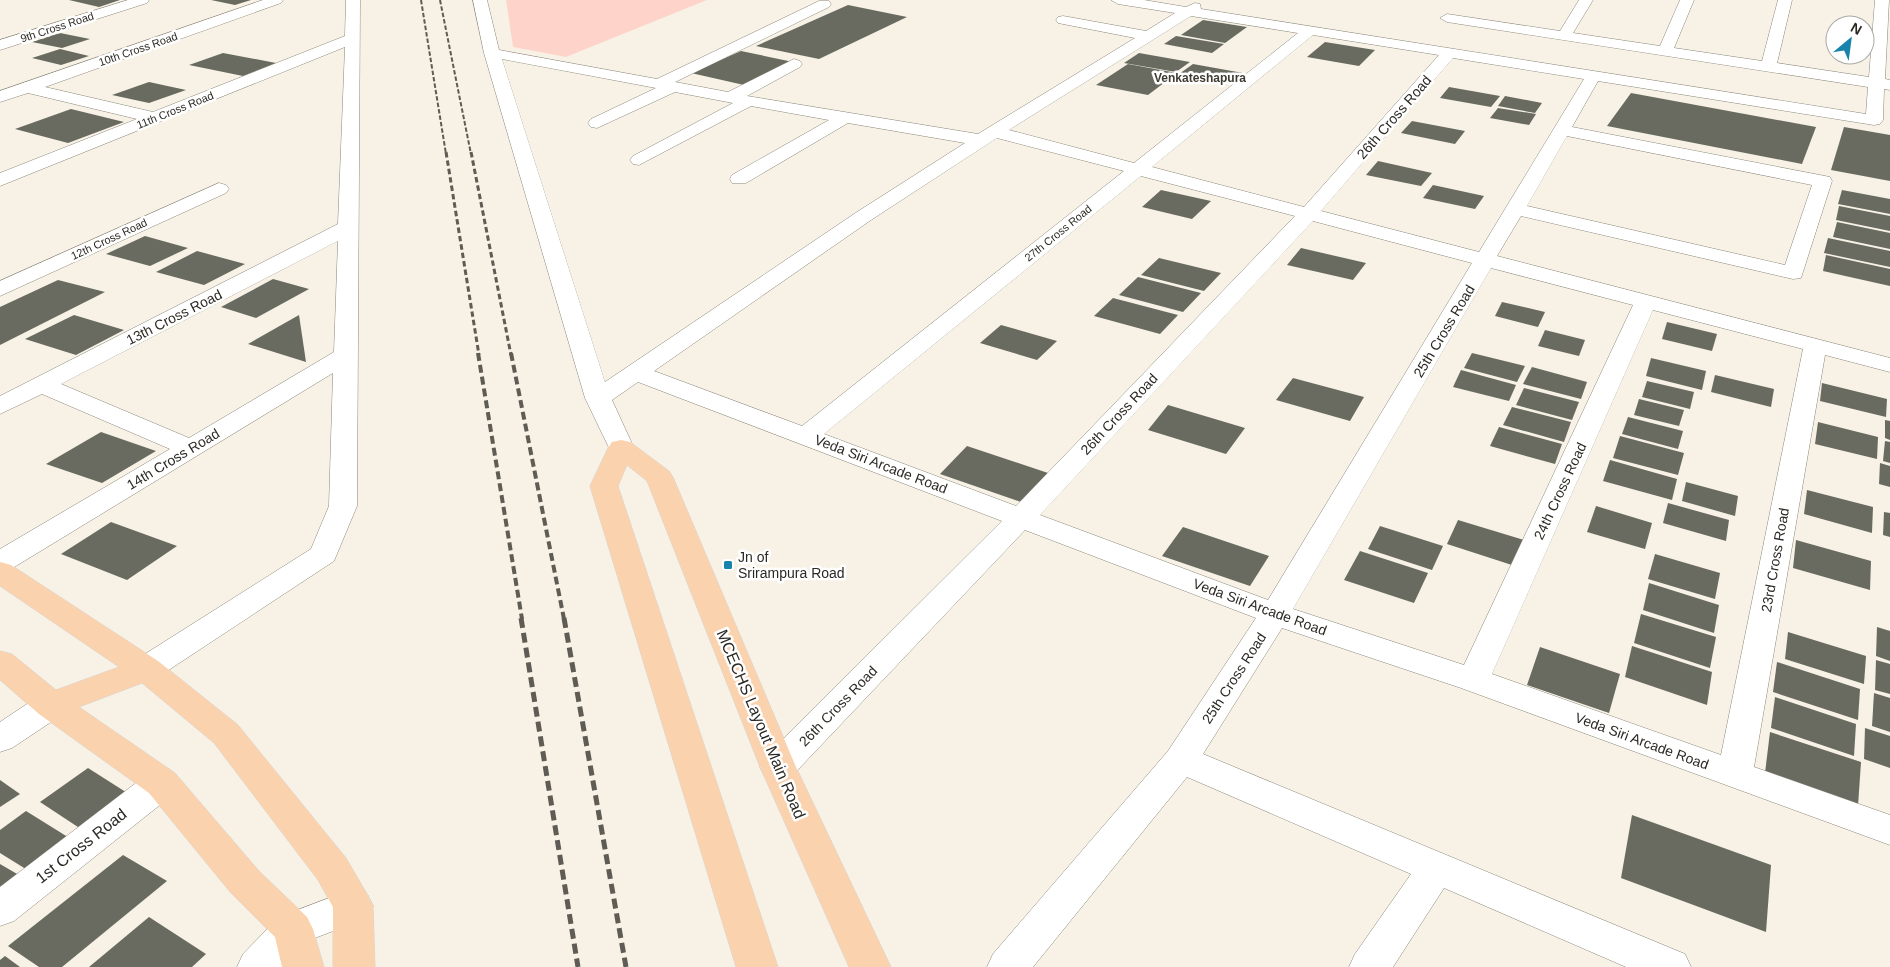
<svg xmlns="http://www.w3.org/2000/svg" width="1890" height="967" font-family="Arial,sans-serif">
  <rect width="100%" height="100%" fill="#f7f2e5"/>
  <polygon fill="#fed4ca" points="506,0 707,0 566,57 513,47"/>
  <g fill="#696b60">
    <polygon points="69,0 120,0 99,7"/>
    <polygon points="211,0 251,0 235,5"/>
    <polygon points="848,5 907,17 819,59 756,46"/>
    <polygon points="1203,20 1247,27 1225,43 1181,35"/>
    <polygon points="60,33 90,39 62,48 32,42"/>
    <polygon points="1176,36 1224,44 1212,53 1164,44"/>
    <polygon points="1325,42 1375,50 1359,66 1307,57"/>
    <polygon points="60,49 89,56 61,65 32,58"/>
    <polygon points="741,51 793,62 744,85 691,73"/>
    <polygon points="223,53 276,63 243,76 189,65"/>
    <polygon points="1139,53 1190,62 1176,72 1124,63"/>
    <polygon points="1128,64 1177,73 1148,95 1096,85"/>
    <polygon points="1193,64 1243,73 1230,83 1179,74"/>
    <polygon points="149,82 186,90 149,103 112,95"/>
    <polygon points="1449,87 1500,96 1491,107 1440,98"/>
    <polygon points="1631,93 1816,127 1802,164 1607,126"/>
    <polygon points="1505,96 1542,103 1535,113 1498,106"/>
    <polygon points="1498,108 1536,114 1529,125 1490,118"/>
    <polygon points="71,109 124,122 68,143 15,129"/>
    <polygon points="1412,121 1465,131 1455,144 1401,133"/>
    <polygon points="1844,127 1890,135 1890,181 1831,170"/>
    <polygon points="1378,161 1432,173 1421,186 1366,175"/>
    <polygon points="1433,185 1484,196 1475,209 1423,198"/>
    <polygon points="1161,190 1211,201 1192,219 1142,207"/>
    <polygon points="1842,190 1890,199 1890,214 1838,204"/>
    <polygon points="1839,206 1890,216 1890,231 1836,220"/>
    <polygon points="1837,222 1890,233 1890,249 1833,237"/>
    <polygon points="145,236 188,248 150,266 106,254"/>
    <polygon points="1828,238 1890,251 1890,267 1824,253"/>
    <polygon points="1301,248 1366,263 1353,280 1287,265"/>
    <polygon points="197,251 245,264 204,285 156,272"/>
    <polygon points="1826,255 1890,269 1890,286 1823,271"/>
    <polygon points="1159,258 1221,273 1204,291 1141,275"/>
    <polygon points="1138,277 1201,293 1183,312 1119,295"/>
    <polygon points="273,279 309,289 256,318 221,307"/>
    <polygon points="58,280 105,292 0,345 0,307"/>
    <polygon points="1113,298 1178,315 1160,334 1094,316"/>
    <polygon points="1502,302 1545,312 1538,327 1495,316"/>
    <polygon points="74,315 124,330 76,355 25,339"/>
    <polygon points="299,315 306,362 248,344"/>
    <polygon points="1667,322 1717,334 1712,351 1662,339"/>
    <polygon points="1001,325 1057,341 1037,360 980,343"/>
    <polygon points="1545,330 1585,340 1579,356 1538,346"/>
    <polygon points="1472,353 1525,366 1517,382 1464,368"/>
    <polygon points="1651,358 1706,371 1702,390 1646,376"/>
    <polygon points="1532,367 1587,382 1581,399 1523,384"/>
    <polygon points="1461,370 1516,385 1509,401 1453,387"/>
    <polygon points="1715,375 1774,389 1771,407 1711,392"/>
    <polygon points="1293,378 1364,397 1350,421 1276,400"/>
    <polygon points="1647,381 1694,392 1690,409 1642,397"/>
    <polygon points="1822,383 1887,399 1886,417 1820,401"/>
    <polygon points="1524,388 1579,402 1572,420 1516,405"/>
    <polygon points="1639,399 1684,410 1679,426 1634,415"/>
    <polygon points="1168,405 1245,428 1226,454 1148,430"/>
    <polygon points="1512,407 1571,422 1564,442 1503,425"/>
    <polygon points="1628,417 1683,431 1678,449 1622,434"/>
    <polygon points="1885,420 1890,421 1890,440 1885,438"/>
    <polygon points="1818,422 1878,437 1877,459 1815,444"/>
    <polygon points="1499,427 1562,444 1555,464 1490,446"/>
    <polygon points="101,432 156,451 102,483 46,464"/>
    <polygon points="1620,436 1684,453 1678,475 1613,458"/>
    <polygon points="1885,441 1890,442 1890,463 1883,461"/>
    <polygon points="967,446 1051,474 1024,503 940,474"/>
    <polygon points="1610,460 1677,479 1672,500 1603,481"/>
    <polygon points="1880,463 1890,466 1890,487 1879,484"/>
    <polygon points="1686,482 1738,496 1735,516 1682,501"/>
    <polygon points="1807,490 1873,507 1872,533 1804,514"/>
    <polygon points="1668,503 1729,520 1726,541 1663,523"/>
    <polygon points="1596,506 1652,523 1645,549 1587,532"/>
    <polygon points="1884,512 1890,513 1890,537 1883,535"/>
    <polygon points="1458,520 1524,540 1515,566 1447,544"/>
    <polygon points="111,522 177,546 127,580 61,554"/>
    <polygon points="1380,526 1443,546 1432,570 1368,549"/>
    <polygon points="1183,527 1269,556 1250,586 1162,556"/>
    <polygon points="1796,540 1871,561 1870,590 1793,568"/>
    <polygon points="1360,551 1428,573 1414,603 1344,580"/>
    <polygon points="1655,554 1720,573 1715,599 1648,579"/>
    <polygon points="1649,583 1719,605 1714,633 1643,610"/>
    <polygon points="1641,614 1716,637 1710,668 1634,643"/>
    <polygon points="1877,627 1890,631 1890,661 1876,656"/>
    <polygon points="1788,632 1866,656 1864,684 1785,659"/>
    <polygon points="1632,646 1712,672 1707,705 1625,677"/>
    <polygon points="1540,647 1620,674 1609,713 1527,685"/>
    <polygon points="1876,660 1890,664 1890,694 1875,690"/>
    <polygon points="1777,662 1860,689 1858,720 1773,692"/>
    <polygon points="1874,693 1890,698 1890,732 1872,726"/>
    <polygon points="1775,697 1856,724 1854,756 1771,728"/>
    <polygon points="1865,728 1890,736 1890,768 1864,759"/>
    <polygon points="1770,732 1861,762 1858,806 1765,773"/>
    <polygon points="88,768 132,796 84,831 40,802"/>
    <polygon points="0,780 20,794 0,807"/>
    <polygon points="26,811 71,839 29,871 0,853 0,830"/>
    <polygon points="1632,815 1771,865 1766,932 1621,878"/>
    <polygon points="123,855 167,881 62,967 39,967 8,946"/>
    <polygon points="0,864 24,878 0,896"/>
    <polygon points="149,917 206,954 192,967 89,967"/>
    <polygon points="5,956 20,967 0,967 0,960"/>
  </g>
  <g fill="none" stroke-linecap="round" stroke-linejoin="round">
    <g stroke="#8c877b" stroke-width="1">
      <g id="minor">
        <polygon points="128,0 149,0 147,3 0,50 0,40"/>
        <path d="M263,0H283L281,3L45,87L153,112L345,36L346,0H360L357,506L334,561L158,677L146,680L134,677L130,669L134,661L311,549L329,506L333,373L11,569L0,571V549L170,449L42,394L0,414V396L338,224L345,47L0,186V173L137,119L28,93L0,102V91ZM338,241L334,352L189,438L61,384Z"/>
        <path d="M473,0H487L499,50L657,79L819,1H829L831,4L829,7L675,82L728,92L794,59L800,61L802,64L800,67L747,96L978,134L1135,38L1058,23L1056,20L1058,17L1063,16L1146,31L1175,13L1118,4L1111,0H1144L1186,7L1195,3L1200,4L1201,9L1866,114L1868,87L1447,22L1440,18L1447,14L1560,31L1579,0H1593L1573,33L1660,46L1680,0H1694L1674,48L1762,61L1778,0H1792L1777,63L1869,77L1875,0H1889L1885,79L1890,80V90L1884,89L1883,120L1880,124L1874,125L1598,81L1572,127L1830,177L1832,181L1801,278L1793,279L1521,216L1497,256L1890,358V372L1825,355L1754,767L1890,815V845L1461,688L1282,628L1203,754L1685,954L1691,967H1626L1444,888L1393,967H1349L1355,954L1411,874L1187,777L1033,967H987L993,954L1168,751L1256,618L1025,530L791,777L778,781L765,777L760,767L765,757L1002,521L638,382L612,400L634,448L630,454L621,456L612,454L585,398L484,53ZM1191,16L1298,33L1134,163L1009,130ZM1313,35L1439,55L1304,207L1152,167ZM1453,58L1584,79L1479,252L1321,211ZM502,59L656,88L591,119L588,123L591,127L597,128L675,92L733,103L633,156L630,160L633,164L639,165L751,106L829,120L732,175L730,179L732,183H746L848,123L965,143L857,212L605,382ZM1567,136L1812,185L1785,265L1527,206ZM997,138L1124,171L802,426L654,371L871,220ZM1141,176L1295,216L1016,506L824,434ZM1313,221L1472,263L1268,600L1040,515ZM1491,268L1633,305L1464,665L1293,609ZM1653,310L1803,349L1721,755L1492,674Z"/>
        <polygon points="219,183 226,185 229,189 226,193 0,296 0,281"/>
        <polygon points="51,693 63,696 68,705 63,714 12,748 0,752 0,722 39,696"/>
        <polygon points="162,769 175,773 180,783 175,793 14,921 0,926 0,887 149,773"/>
        <polygon points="353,889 367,894 373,906 367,918 307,941 284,967 237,967 243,954 279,917"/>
      </g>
    </g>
    <g stroke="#d5d4d3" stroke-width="1">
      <g id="major">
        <polygon points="621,440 630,442 669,471 673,477 796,767 891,967 849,967 760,767 647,481 627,465 618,486 778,967 736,967 590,486 608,448 612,442"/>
        <polygon points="0,562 11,565 158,661 238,725 346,858 367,894 373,906 375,967 333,967 333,907 318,880 214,743 142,683 79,707 175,773 259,871 307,917 313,929 324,967 282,967 275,937 231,893 149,793 39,714 0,680 0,651 12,654 56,690 119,667 0,586"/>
      </g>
    </g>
    <use href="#minor" fill="#fff" fill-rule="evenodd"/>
    <use href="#major" fill="#fbd2ae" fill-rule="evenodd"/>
    <g stroke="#5f5c55" stroke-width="2" stroke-dasharray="4.5 2" stroke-linecap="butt">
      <polyline points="421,0 446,154"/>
      <polyline points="440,0 471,154"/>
    </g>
    <g stroke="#5f5c55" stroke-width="3" stroke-dasharray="5.5 3" stroke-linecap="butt">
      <polyline points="446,152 479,355"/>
      <polyline points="471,152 511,355"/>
    </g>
    <g stroke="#5f5c55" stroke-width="4" stroke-dasharray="8 4" stroke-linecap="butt">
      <polyline points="478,353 522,619"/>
      <polyline points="511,353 564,619"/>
    </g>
    <g stroke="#5f5c55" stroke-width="5" stroke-dasharray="10 5" stroke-linecap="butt">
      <polyline points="521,618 578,967"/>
      <polyline points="564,618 626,967"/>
    </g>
  </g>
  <rect fill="#1884ac" stroke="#fff" stroke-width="2" x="723" y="560" width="10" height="10" rx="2.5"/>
  <g text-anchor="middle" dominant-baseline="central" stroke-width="5" stroke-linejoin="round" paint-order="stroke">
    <g font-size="11" fill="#2b2924" stroke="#fff">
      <text transform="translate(57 27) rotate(-18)">9th Cross Road</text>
      <text transform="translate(138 49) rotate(-19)">10th Cross Road</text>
      <text transform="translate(175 110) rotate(-22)">11th Cross Road</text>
      <text transform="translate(1058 233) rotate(-39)">27th Cross Road</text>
      <text transform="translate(109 239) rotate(-25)">12th Cross Road</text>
    </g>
    <g font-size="12" font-weight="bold" fill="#3f3b31" stroke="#fff">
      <text x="1200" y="78">Venkateshapura</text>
    </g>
    <g font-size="14" fill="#2b2924" stroke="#fff">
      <text transform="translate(1394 117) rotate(-49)">26th Cross Road</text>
      <text transform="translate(174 317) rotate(-27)">13th Cross Road</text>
      <text transform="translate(1444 331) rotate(-59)">25th Cross Road</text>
      <text transform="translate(1119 414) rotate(-47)">26th Cross Road</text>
      <text transform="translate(173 459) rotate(-31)">14th Cross Road</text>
      <text transform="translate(881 464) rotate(21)">Veda Siri Arcade Road</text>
      <text transform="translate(1560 491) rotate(-65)">24th Cross Road</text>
      <text transform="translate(1775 560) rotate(-80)">23rd Cross Road</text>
      <text transform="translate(1260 607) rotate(20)">Veda Siri Arcade Road</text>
      <text transform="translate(1234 678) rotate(-57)">25th Cross Road</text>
      <text transform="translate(838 706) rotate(-46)">26th Cross Road</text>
      <text transform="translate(1642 741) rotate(20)">Veda Siri Arcade Road</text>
    </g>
    <g font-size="14" fill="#2b2924" stroke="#fff" text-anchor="start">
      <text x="738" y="557">Jn of<tspan x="738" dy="16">Srirampura Road</tspan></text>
    </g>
    <g font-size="16" fill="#2b2924" stroke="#fff">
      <text transform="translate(761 724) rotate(67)">MCECHS Layout Main Road</text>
      <text transform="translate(81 846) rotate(-38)">1st Cross Road</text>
    </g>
  </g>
  <g transform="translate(1850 40) rotate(29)"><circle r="24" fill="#ffffff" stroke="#aaa9a7"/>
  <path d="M0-4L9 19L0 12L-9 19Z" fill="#1884ac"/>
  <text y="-8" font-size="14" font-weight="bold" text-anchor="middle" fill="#2b2924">N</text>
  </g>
</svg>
